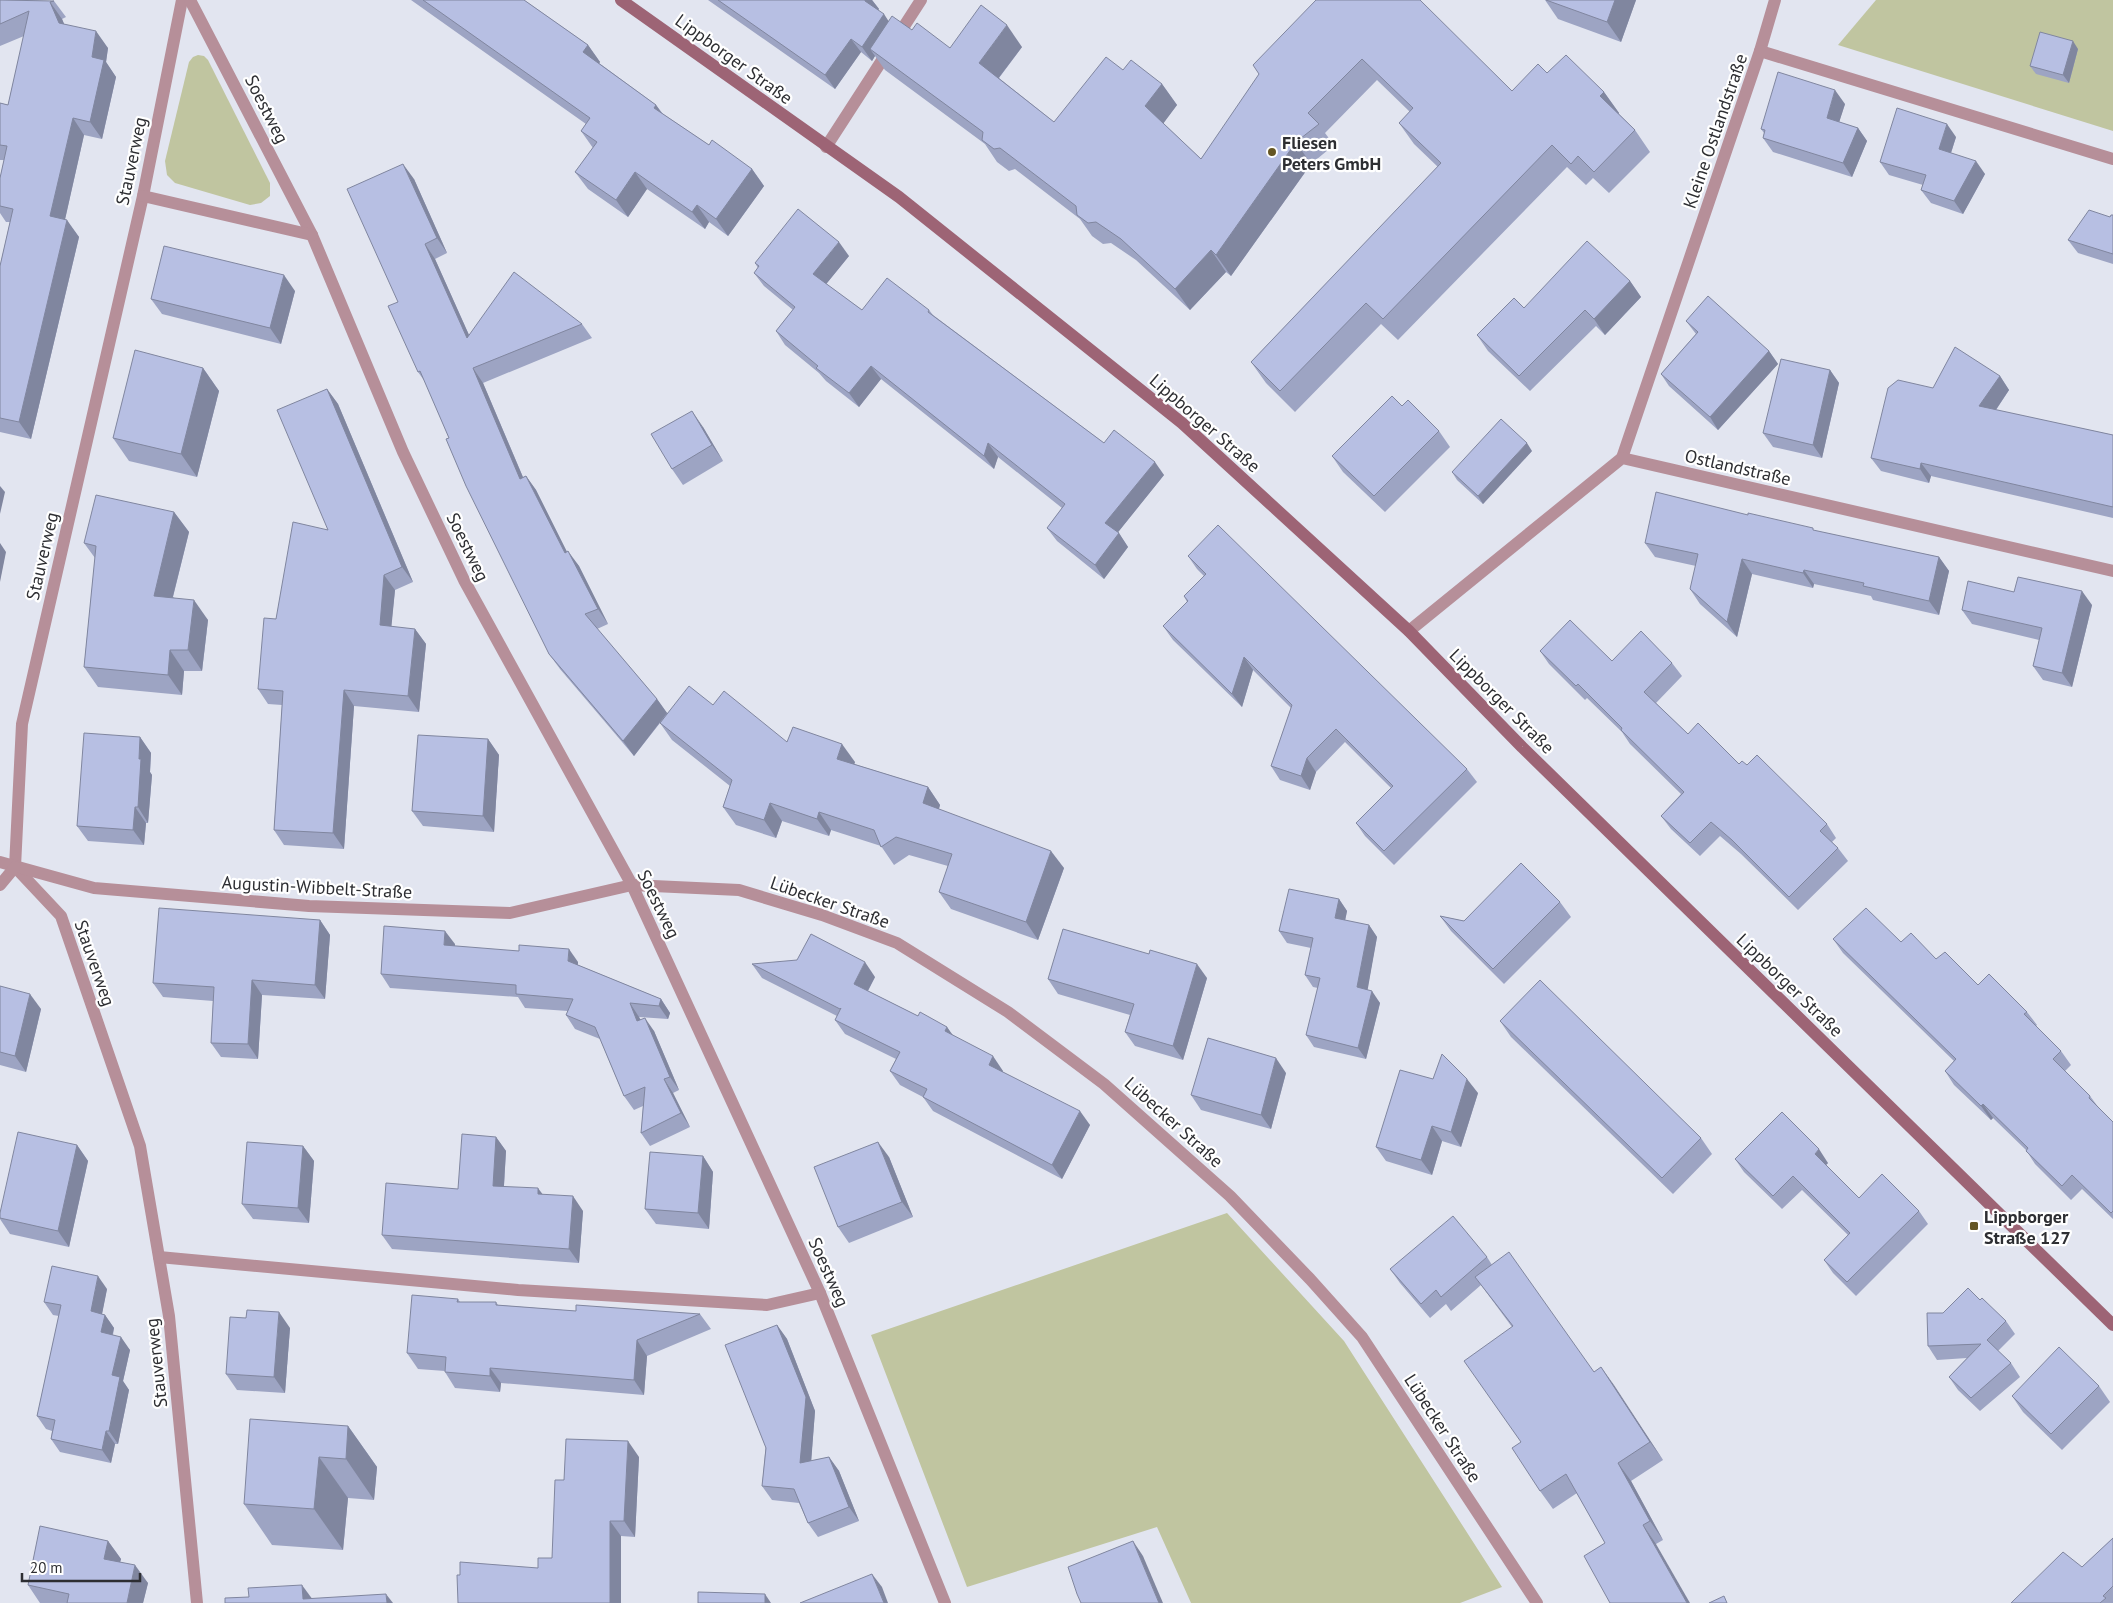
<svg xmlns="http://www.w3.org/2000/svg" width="2113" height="1603" font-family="'PT Sans',sans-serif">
  <rect width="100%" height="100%" fill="#e2e5f0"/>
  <g fill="#c0c5a0">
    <polygon points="1876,0 2113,0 2113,131 1838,45"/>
    <polygon points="198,55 204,56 208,60 270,183 270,196 261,203 250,205 175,183 167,175 165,161 189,62 193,57"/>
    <polygon points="1227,1213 1344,1341 1502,1587 1460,1603 1191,1603 1157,1527 967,1587 871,1335"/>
  </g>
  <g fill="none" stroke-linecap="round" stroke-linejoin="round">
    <g stroke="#b68f99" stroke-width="12">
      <polyline points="182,0 143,196 22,724 15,867 61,916 140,1146 169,1316 197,1603"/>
      <polyline points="190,0 312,235 403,452 464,580 632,885 820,1293 945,1603"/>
      <polyline points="1760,51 1775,0"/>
      <polyline points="826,147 921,0"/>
      <polyline points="143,196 312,235"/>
      <polyline points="1622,458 1760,51 2113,159"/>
      <polyline points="1409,631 1622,458 2113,571"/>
      <polyline points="0,862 94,888 309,906 510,913 632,885 739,890 822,915 897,943 1008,1012 1104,1084 1230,1196 1310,1279 1362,1337 1537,1603"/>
      <polyline points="0,885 15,867"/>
      <polyline points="159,1257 518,1290 767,1305 820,1293"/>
    </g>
    <polyline stroke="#9d6475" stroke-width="12" points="621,0 899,197 1182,423 1409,631 1522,747 2113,1325"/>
  </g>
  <g fill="#9da4c3">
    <polygon points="0,0 54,1 66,17 62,19 64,24 108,48 106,62 116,77 102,139 84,135 65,219 79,237 31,439 0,432 0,266 10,222 6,222 0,213 0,178 4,160 0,160 0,103 8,105 24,36 0,46"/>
    <polygon points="411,0 524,0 588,45 600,62 599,63 656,105 663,114 709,145 752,169 764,186 728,236 709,222 705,229 647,189 628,217 588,189 575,172 593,148 581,131 586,124"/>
    <polygon points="708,0 872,0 879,9 878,10 888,21 912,30 950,48 1022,47 999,78 1054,122 1123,70 1162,84 1177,105 1163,123 1201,159 1316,0 1512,91 1547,73 1604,92 1619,113 1619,114 1635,130 1650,152 1609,193 1593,178 1586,185 1567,167 1398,340 1381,324 1295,412 1266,383 1251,362 1438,167 1414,144 1399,123 1410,112 1377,80 1325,133 1334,145 1311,164 1231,276 1226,272 1190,310 1136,260 1111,243 1103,244 1092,236 1080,219 1015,169 1009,171 997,162 985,144 885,70 875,56 872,61 861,52 835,89"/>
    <polygon points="1545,0 1636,0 1621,42 1558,19"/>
    <polygon points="2078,49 2069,83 2036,74 2030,66"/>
    <polygon points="1845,104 1839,122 1858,128 1867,141 1852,177 1773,152 1763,138 1764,133 1761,129"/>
    <polygon points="1956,137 1951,153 1985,174 1963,214 1931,203 1921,190 1923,185 1889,175 1880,162"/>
    <polygon points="414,179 447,253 435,259 469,335 582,324 592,338 483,383 523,477 526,476 536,490 567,552 579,566 608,624 597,629 657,699 667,713 713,705 787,742 855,762 854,764 928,787 940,805 939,809 1064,868 1038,940 951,909 939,892 948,866 909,855 894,865 881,846 831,830 829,836 782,821 776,838 736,825 723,807 730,786 672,740 660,723 634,756 560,669 549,654 449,438 426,383 418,372 398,302"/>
    <polygon points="2113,215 2113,264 2078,253 2068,240"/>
    <polygon points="849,256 826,284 862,310 929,310 933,315 1104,443 1164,475 1118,532 1128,547 1104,579 1057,541 1047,528 1062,508 998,457 994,469 881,379 859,407 826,381 819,373 785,345 776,331 793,310 764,286 754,273 758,268 755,263"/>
    <polygon points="1630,281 1641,297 1605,335 1596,326 1530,391 1488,351 1477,335 1524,308"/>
    <polygon points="295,291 281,344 162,314 151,299"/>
    <polygon points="1686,321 1769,351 1778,364 1718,430 1669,386 1661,374 1696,334"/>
    <polygon points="203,368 219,391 197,477 129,461 113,438"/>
    <polygon points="1830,370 1839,383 1822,458 1773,447 1763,433"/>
    <polygon points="2000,376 2009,390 1996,410 2113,435 2113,518 1931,476 1929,483 1881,471 1871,458 1933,388"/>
    <polygon points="327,389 338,404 413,582 395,590 391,627 415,629 426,644 419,712 354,706 344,849 284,845 274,830 282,705 268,704 258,689 276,619 328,530"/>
    <polygon points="1402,406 1439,431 1450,447 1385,512 1343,472 1332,456"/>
    <polygon points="703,427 723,461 683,485 672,469"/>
    <polygon points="1532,451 1483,504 1457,480 1452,472"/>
    <polygon points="174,512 189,532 173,597 208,620 202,671 184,671 182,695 98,687 84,667 95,558 84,543"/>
    <polygon points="1815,531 1939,557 1949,571 1939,615 1873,600 1871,596 1814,584 1813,588 1752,574 1737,637 1700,604 1690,589 1696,566 1655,557 1645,543"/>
    <polygon points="1188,556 1467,769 1477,782 1394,865 1365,836 1356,823 1391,788 1345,742 1316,772 1310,790 1280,780 1271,766 1291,708 1253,670 1242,707 1173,640 1163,626 1187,602 1184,596 1204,576 1197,569"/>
    <polygon points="2014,592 2092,605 2072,687 2043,680 2033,666 2039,640 1972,624 1962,610"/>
    <polygon points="1540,651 1612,661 1672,663 1682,676 1656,703 1688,734 1739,764 1827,824 1836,838 1832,842 1838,848 1848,861 1798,910 1741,854 1720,836 1700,856 1671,829 1661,816 1681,794 1630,744 1622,732 1587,698 1585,700 1549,664"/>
    <polygon points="140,737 151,753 150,772 152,775 148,823 146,823 144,845 88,841 77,826"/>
    <polygon points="488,739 499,755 494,832 423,826 412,811"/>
    <polygon points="1339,899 1347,911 1345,921 1369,925 1377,937 1367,990 1380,1003 1366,1059 1314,1047 1306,1035 1318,988 1313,987 1305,975 1311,948 1287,943 1279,931"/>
    <polygon points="1560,902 1571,917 1504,984 1451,931 1440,916 1464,921"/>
    <polygon points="320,920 330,935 325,999 262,995 258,1059 221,1057 211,1043 213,1001 163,997 153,983"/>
    <polygon points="1833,939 1901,942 1936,959 1978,985 2027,1012 2037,1025 2036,1026 2061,1051 2071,1065 2065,1071 2090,1096 2099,1108 2113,1122 2113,1219 2082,1189 2071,1200 2035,1164 2026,1150 1993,1118 1991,1120 1954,1085 1945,1071 1954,1061 1843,953"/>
    <polygon points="455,944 455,946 578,962 578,965 661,999 670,1013 668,1019 639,1017 641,1020 654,1031 679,1090 673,1093 690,1127 650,1146 641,1133 643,1106 634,1110 624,1096 600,1039 575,1029 566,1015 568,1011 525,1008 518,997 390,988 381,974"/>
    <polygon points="752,964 875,977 868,991 918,1016 947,1027 952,1035 1003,1071 1003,1072 1090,1125 1062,1179 933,1111 923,1097 900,1085 890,1071 896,1059 845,1034 835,1020 837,1016 762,978"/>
    <polygon points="1207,978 1183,1060 1135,1046 1125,1032 1130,1015 1058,994 1048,979"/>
    <polygon points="0,986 41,1009 26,1072 0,1065"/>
    <polygon points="1500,1021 1701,1138 1712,1154 1673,1194 1511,1037"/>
    <polygon points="1286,1073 1271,1129 1201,1110 1191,1095"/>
    <polygon points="1433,1079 1478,1093 1461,1147 1442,1141 1432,1175 1386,1161 1376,1147"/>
    <polygon points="496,1137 506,1151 504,1186 542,1194 583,1211 579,1263 392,1249 382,1235 458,1189"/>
    <polygon points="77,1145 88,1161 69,1247 10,1234 0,1219 0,1213"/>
    <polygon points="303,1146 314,1161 309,1223 253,1219 242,1204"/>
    <polygon points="703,1156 713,1172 709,1229 656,1224 645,1209"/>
    <polygon points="889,1157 913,1217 849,1243 838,1227"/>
    <polygon points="1735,1159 1828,1163 1826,1165 1859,1198 1919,1211 1928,1224 1856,1296 1833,1273 1824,1260 1848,1235 1802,1190 1782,1209 1744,1172"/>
    <polygon points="1487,1257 1492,1265 1594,1372 1601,1367 1663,1460 1631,1481 1663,1540 1656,1544 1605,1543 1577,1493 1553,1509 1540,1491 1521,1442 1512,1327 1481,1285 1451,1311 1446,1304 1430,1318 1400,1283 1390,1269"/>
    <polygon points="107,1289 102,1314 105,1315 114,1328 113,1335 130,1350 123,1381 129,1390 118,1444 115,1444 111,1463 60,1452 51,1439 52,1431 46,1429 37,1416 59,1316 53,1315 44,1302"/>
    <polygon points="458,1299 460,1302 496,1302 498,1305 576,1311 700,1314 711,1329 647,1356 644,1395 501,1383 500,1392 455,1388 445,1372 445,1371 418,1369 407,1353"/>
    <polygon points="1980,1300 2006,1321 2015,1334 1998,1351 2011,1363 2020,1377 1980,1411 1958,1390 1949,1377 1967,1358 1937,1360 1928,1346 1943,1313"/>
    <polygon points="777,1325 787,1339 815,1411 811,1461 829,1457 839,1471 859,1521 818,1537 808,1523 799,1503 772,1500 762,1486"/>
    <polygon points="290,1328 285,1393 237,1390 226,1374"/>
    <polygon points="2099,1386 2110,1402 2062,1450 2023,1412 2012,1396"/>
    <polygon points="348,1426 377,1467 374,1500 348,1498 343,1550 272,1545 244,1504"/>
    <polygon points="639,1457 635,1537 621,1536 538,1568 552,1558 564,1480"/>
    <polygon points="2113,1538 2113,1603 2011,1603 2082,1567"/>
    <polygon points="108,1541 121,1559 120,1562 148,1583 143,1603 40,1603 28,1585"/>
  </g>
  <g fill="#80869f">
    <polygon points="865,0 872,0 879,9 874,15 865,1"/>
    <polygon points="1615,0 1636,0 1621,42 1607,22"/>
    <polygon points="50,2 62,19 71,40 59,23"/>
    <polygon points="884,14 893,28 870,49 875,56 872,61 862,47"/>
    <polygon points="1007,25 1022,47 994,84 979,63"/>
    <polygon points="96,31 108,48 106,62 116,77 102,139 90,122 92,57"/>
    <polygon points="851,39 861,52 835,89 825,75"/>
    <polygon points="2073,41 2078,49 2069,83 2063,75"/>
    <polygon points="588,45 600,62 595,69 583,52"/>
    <polygon points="1162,84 1177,105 1160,128 1145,106"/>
    <polygon points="1835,90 1845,104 1836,132 1827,118"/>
    <polygon points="1604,92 1619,113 1615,118 1600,96"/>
    <polygon points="656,105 668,122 654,108"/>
    <polygon points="73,118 84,135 62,233 50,216"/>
    <polygon points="1947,124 1956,137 1948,162 1939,149"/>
    <polygon points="1858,128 1867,141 1852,177 1843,163"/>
    <polygon points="1296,142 1311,164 1231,276 1216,255"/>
    <polygon points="1976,161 1985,174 1963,214 1954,201"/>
    <polygon points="403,164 414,179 447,253 437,238"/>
    <polygon points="752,169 764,186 728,236 716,219"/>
    <polygon points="635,172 647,189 628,217 616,200"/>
    <polygon points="697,205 709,222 705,229 692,212"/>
    <polygon points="67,220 79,237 31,439 19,422"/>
    <polygon points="839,242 849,256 823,288 813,274"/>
    <polygon points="425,244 435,259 477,353 467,338"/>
    <polygon points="1211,250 1226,272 1190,310 1175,289"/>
    <polygon points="284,275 295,291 281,344 270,328"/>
    <polygon points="1630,281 1641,297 1605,335 1594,319"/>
    <polygon points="1769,351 1778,364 1718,430 1710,417"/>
    <polygon points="871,366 881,379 859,407 849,393"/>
    <polygon points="203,368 219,391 197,477 181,454"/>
    <polygon points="473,368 483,383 530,494 520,479"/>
    <polygon points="1830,370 1839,383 1822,458 1813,445"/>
    <polygon points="2000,376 2009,390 1989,420 1979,406"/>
    <polygon points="327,389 338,404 413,582 402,567"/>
    <polygon points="692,411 703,427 723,461 712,445"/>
    <polygon points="988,443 998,457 994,469 984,456"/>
    <polygon points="1527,443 1532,451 1483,504 1478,496"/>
    <polygon points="1155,462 1164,475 1115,536 1105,523"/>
    <polygon points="1921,463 1931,476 1929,483 1920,469"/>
    <polygon points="526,476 536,490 575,568 565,553"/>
    <polygon points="0,486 5,492 0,514"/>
    <polygon points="174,512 189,532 168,616 154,596"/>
    <polygon points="1119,533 1128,547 1104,579 1095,565"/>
    <polygon points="0,543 6,552 0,582"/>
    <polygon points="568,551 579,566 608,624 598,609"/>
    <polygon points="1939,557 1949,571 1939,615 1929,601"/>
    <polygon points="1742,559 1752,574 1737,637 1727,622"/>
    <polygon points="1804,570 1814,584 1813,588 1803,573"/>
    <polygon points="384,575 395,590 390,641 380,625"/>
    <polygon points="2082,591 2092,605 2072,687 2062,673"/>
    <polygon points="194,600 208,620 202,671 188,650"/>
    <polygon points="415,629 426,644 419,712 408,696"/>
    <polygon points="170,650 184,671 182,695 168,675"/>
    <polygon points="1244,657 1253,670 1242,707 1232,694"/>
    <polygon points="344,690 354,706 344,849 333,833"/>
    <polygon points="657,699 667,713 634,756 623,741"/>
    <polygon points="140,737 151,753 150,772 152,775 148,823 138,807 139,759"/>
    <polygon points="488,739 499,755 494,832 483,816"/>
    <polygon points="842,744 855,762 850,776 837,759"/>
    <polygon points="1307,758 1316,772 1310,790 1301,776"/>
    <polygon points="928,787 940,805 935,821 923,803"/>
    <polygon points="770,803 782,821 776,838 764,820"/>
    <polygon points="135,807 146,823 144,845 133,830"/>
    <polygon points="819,812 831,830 829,836 817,819"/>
    <polygon points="1051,851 1064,868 1038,940 1026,922"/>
    <polygon points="1339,899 1347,911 1343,930 1335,918"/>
    <polygon points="320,920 330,935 325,999 315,985"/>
    <polygon points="1369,925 1377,937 1366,999 1357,987"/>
    <polygon points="445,931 455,944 454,958 444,945"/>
    <polygon points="569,949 578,962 577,975 568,961"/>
    <polygon points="865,962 875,977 864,998 854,984"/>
    <polygon points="1197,964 1207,978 1183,1060 1173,1046"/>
    <polygon points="252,980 262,995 258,1059 248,1044"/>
    <polygon points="1372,991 1380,1003 1366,1059 1358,1048"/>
    <polygon points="30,994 41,1009 26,1072 15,1056"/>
    <polygon points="661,999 670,1013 668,1019 659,1006"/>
    <polygon points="630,1003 639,1017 647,1034 637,1021"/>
    <polygon points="645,1018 654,1031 679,1090 670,1077"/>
    <polygon points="947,1027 957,1041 945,1031"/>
    <polygon points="993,1056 1003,1071 999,1079 989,1065"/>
    <polygon points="1276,1058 1286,1073 1271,1129 1261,1115"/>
    <polygon points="664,1079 673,1093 690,1127 681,1113"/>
    <polygon points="1467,1079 1478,1093 1461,1147 1451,1132"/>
    <polygon points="1983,1104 1993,1118 1991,1120 1981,1106"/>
    <polygon points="1080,1111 1090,1125 1062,1179 1052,1165"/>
    <polygon points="1432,1126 1442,1141 1432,1175 1421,1160"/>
    <polygon points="496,1137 506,1151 503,1200 493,1186"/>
    <polygon points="878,1142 889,1157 913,1217 902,1202"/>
    <polygon points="77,1145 88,1161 69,1247 58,1231"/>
    <polygon points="303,1146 314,1161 309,1223 298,1208"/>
    <polygon points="1819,1149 1828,1163 1824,1167 1815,1154"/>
    <polygon points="703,1156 713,1172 709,1229 698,1213"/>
    <polygon points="538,1188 549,1203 538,1194"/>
    <polygon points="573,1196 583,1211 579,1263 569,1249"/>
    <polygon points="98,1276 107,1289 100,1324 91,1311"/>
    <polygon points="279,1312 290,1328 285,1393 274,1377"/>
    <polygon points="105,1315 114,1328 110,1345 101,1332"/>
    <polygon points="777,1325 787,1339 815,1411 810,1477 800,1463"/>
    <polygon points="121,1337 130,1350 123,1381 129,1390 118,1444 109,1431 112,1375"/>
    <polygon points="637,1340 647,1356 644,1395 634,1380"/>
    <polygon points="1601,1367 1614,1385 1663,1460 1650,1442"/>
    <polygon points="490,1368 501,1383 500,1392 490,1376"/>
    <polygon points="348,1426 377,1467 374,1500 346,1459"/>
    <polygon points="106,1431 115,1444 111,1463 102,1450"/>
    <polygon points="628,1441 639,1457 635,1537 624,1521"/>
    <polygon points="319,1457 348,1498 343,1550 314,1509"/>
    <polygon points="829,1457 839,1471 859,1521 849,1507"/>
    <polygon points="1618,1463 1631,1481 1663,1540 1650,1521"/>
    <polygon points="610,1521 621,1536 621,1603 610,1603"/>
    <polygon points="1643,1525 1656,1544 1690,1603 1687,1603"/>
    <polygon points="108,1541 121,1559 116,1577 104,1559"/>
    <polygon points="1133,1541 1143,1556 1163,1603 1159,1603"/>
    <polygon points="135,1565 148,1583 143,1603 127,1603"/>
    <polygon points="872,1574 882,1587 888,1603 884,1603"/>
    <polygon points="302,1585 313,1600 303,1599"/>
    <polygon points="386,1594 393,1603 387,1603"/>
    <polygon points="765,1594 771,1603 765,1603"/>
  </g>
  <g fill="#b7bfe3" stroke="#80869f">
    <polygon points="0,0 54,1 50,2 59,23 96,31 92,57 104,60 90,122 73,118 50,216 67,220 19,422 0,418 0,266 13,209 0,206 0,178 7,146 0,145 0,103 8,105 29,11 0,24"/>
    <polygon points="423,0 524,0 588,45 583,52 656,105 654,108 709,145 712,140 752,169 716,219 697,205 692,212 635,172 616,200 575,172 597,142 581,131 590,118"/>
    <polygon points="718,0 865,0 865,1 884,14 862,47 851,39 825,75"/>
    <polygon points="1316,0 1420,0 1512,91 1538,64 1547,73 1566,55 1604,92 1600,96 1635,130 1594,172 1578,156 1571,164 1552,145 1383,319 1366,303 1280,391 1251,362 1441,163 1399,123 1413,108 1362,59 1308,113 1319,124 1296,142 1216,255 1211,250 1175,289 1121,239 1096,222 1088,223 1077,215 1076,206 1000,148 994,149 982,140 983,132 870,49 892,16 912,30 917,23 950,48 981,5 1007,25 979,63 1054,122 1106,57 1123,70 1131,60 1162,84 1145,106 1201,159 1259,74 1253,65"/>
    <polygon points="1546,0 1615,0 1607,22"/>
    <polygon points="2040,32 2073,41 2063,75 2030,66"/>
    <polygon points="1778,72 1835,90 1827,118 1858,128 1843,163 1763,138 1765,130 1761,129"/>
    <polygon points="1897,108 1947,124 1939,149 1976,161 1954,201 1921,190 1926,175 1880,162"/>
    <polygon points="403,164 437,238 425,244 467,338 514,272 582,324 473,368 520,479 526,476 565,553 568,551 598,609 585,614 657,699 623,741 549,654 466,486 446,439 449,438 420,371 418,372 388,306 398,302 347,189"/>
    <polygon points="798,209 839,242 813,274 862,310 887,278 929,310 928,312 1104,443 1114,430 1155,462 1105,523 1119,533 1095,565 1047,528 1065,504 988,443 984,456 871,366 849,393 816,368 818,366 776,331 795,307 754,273 759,266 755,263"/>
    <polygon points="2089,210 2110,217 2111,215 2113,215 2113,254 2068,240"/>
    <polygon points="1587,241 1630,281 1594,319 1585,310 1519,376 1477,335 1514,298 1524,308"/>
    <polygon points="164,246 284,275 270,328 151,299"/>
    <polygon points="1708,296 1769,351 1710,417 1661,374 1698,332 1686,321"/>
    <polygon points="1955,347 2000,376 1979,406 2113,435 2113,507 1921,463 1920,469 1871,458 1888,388 1898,380 1933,388"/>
    <polygon points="135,350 203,368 181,454 113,438"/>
    <polygon points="1781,359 1830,370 1813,445 1763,433"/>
    <polygon points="327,389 402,567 384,575 380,625 415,629 408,696 344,690 333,833 274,830 283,691 258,689 264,618 276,619 293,522 328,530 277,410"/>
    <polygon points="1392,396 1402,406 1408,400 1439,431 1374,496 1332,456"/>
    <polygon points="692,411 712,445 672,469 651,434"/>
    <polygon points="1501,419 1527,443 1478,496 1452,472"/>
    <polygon points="1656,492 1748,515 1748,513 1813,528 1813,530 1939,557 1929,601 1863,586 1864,583 1804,570 1803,573 1742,559 1727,622 1690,589 1698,554 1645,543"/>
    <polygon points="96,495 174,512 154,596 194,600 188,650 170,650 168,675 84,667 96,546 84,543"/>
    <polygon points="1218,525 1467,769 1384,851 1356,823 1393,786 1336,729 1307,758 1301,776 1271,766 1292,705 1244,657 1232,694 1163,626 1188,601 1184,596 1206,574 1188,556"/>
    <polygon points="2018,577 2082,591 2062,673 2033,666 2042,628 1962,610 1968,581 2014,592"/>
    <polygon points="1570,620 1612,661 1641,631 1672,663 1644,692 1688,734 1698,723 1739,764 1742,761 1747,765 1757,755 1827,824 1820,831 1838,848 1789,897 1732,840 1711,822 1690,843 1661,816 1684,792 1621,730 1622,728 1578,684 1576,686 1540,651"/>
    <polygon points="689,686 713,705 724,691 787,742 793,727 842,744 837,759 928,787 923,803 1051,851 1026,922 939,892 952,854 896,837 881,847 874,830 819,812 817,819 770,803 764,820 723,807 732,780 660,723"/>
    <polygon points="84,733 140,737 139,759 141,759 138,807 135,807 133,830 77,826"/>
    <polygon points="418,735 488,739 483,816 412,811"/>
    <polygon points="1521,863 1560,902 1493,969 1440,916 1464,921"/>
    <polygon points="1289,889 1339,899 1335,918 1369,925 1357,987 1372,991 1358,1048 1306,1035 1320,978 1305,975 1313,938 1279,931"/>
    <polygon points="159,908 320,920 315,985 252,980 248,1044 211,1043 214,987 153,983"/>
    <polygon points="1866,908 1901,942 1911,933 1936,959 1945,952 1978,985 1989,974 2027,1012 2024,1014 2061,1051 2053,1059 2090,1096 2089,1098 2113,1122 2113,1211 2111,1213 2072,1175 2062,1186 2026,1151 2028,1148 1983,1104 1981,1106 1945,1071 1956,1059 1833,939"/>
    <polygon points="384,926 445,931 444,945 519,951 519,945 569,949 568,961 661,999 659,1006 630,1003 637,1021 645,1018 670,1077 664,1079 681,1113 641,1133 645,1087 624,1096 595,1027 566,1015 573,999 516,994 516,985 381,974"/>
    <polygon points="1063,929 1149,954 1150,950 1197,964 1173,1046 1125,1032 1134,1004 1048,979"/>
    <polygon points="811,934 865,962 854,984 918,1016 920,1012 947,1027 945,1031 993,1056 989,1065 1080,1111 1052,1165 923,1097 927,1089 890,1071 900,1052 835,1020 841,1008 840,1009 752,964 797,960"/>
    <polygon points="1540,980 1701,1138 1662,1178 1500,1021"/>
    <polygon points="0,986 30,994 15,1056 0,1052"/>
    <polygon points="1208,1038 1276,1058 1261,1115 1191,1095"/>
    <polygon points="1442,1054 1467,1079 1451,1132 1432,1126 1421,1160 1376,1147 1400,1070 1433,1079"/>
    <polygon points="1782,1112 1819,1149 1815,1154 1859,1198 1882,1174 1919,1211 1847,1282 1824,1260 1850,1233 1793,1176 1773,1196 1735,1159"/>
    <polygon points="18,1132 77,1145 58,1231 0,1218 0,1213"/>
    <polygon points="462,1134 496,1137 493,1186 538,1188 538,1194 573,1196 569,1249 382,1235 386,1183 458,1189"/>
    <polygon points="247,1142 303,1146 298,1208 242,1204"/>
    <polygon points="878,1142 902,1202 838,1227 814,1167"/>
    <polygon points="650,1152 703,1156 698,1213 645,1209"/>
    <polygon points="1453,1216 1487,1257 1441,1297 1436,1290 1421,1304 1390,1269"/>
    <polygon points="1509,1252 1594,1372 1601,1367 1650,1442 1618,1463 1650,1521 1643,1525 1687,1603 1610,1603 1584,1556 1605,1543 1566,1474 1540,1491 1512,1448 1521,1442 1464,1361 1513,1326 1475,1277"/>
    <polygon points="52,1266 98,1276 91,1311 105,1315 101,1332 121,1337 112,1375 120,1377 109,1431 106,1431 102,1450 51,1439 55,1420 37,1416 61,1305 44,1302"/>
    <polygon points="1968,1288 1980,1300 1982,1298 2006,1321 1987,1340 2011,1363 1971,1398 1949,1377 1981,1344 1928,1346 1927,1313 1943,1313"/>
    <polygon points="412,1295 458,1299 457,1302 496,1302 496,1305 576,1311 576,1305 700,1314 637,1340 634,1380 490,1368 490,1376 445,1372 446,1357 407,1353"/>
    <polygon points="247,1310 279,1312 274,1377 226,1374 230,1317 246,1318"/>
    <polygon points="777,1325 806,1397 800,1463 829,1457 849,1507 808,1523 794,1489 762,1486 766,1448 725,1345"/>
    <polygon points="2059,1347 2099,1386 2051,1434 2012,1396"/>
    <polygon points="250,1419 348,1426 346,1459 319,1457 314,1509 244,1504"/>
    <polygon points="566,1439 628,1441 624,1521 610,1521 610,1603 458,1603 457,1575 460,1575 460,1562 538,1568 538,1558 552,1558 555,1480 564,1480"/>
    <polygon points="40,1526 108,1541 104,1559 135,1565 127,1603 67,1603 69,1594 28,1585"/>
    <polygon points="2113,1538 2113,1586 2103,1596 2106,1598 2100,1603 2011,1603 2063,1552 2082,1567"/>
    <polygon points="1133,1541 1159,1603 1081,1603 1077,1594 1068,1567"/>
    <polygon points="872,1574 884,1603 800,1603"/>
    <polygon points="302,1585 303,1599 386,1594 387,1603 225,1603 225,1598 249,1597 248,1588"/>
    <polygon points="698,1592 765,1594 765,1603 698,1603"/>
    <polygon points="1724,1596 1727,1603 1709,1603"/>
  </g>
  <g fill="#655623" stroke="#fff" stroke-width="2">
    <circle cx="1272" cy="152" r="5"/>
    <rect x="1969" y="1221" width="10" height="10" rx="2.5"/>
  </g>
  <g text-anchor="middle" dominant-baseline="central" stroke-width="4.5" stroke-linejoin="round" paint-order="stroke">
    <g font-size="18" fill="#2d2e32" stroke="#fff">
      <text transform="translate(734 59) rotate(36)">Lippborger Straße</text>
      <text transform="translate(267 109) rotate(63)">Soestweg</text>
      <text transform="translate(1715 131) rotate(-71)">Kleine Ostlandstraße</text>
      <text transform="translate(131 161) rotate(-78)">Stauverweg</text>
      <text transform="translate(1205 423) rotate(41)">Lippborger Straße</text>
      <text transform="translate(1738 467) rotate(13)">Ostlandstraße</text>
      <text transform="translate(468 547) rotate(64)">Soestweg</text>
      <text transform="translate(42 556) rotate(-77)">Stauverweg</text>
      <text transform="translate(1502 701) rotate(45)">Lippborger Straße</text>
      <text transform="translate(317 887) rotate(3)">Augustin-Wibbelt-Straße</text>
      <text transform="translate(830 902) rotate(19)">Lübecker Straße</text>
      <text transform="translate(659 904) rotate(64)">Soestweg</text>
      <text transform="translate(95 963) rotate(71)">Stauverweg</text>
      <text transform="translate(1790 985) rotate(44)">Lippborger Straße</text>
      <text transform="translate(1174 1122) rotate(42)">Lübecker Straße</text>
      <text transform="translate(829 1272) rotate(66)">Soestweg</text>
      <text transform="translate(156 1363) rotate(-96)">Stauverweg</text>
      <text transform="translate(1443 1428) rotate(57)">Lübecker Straße</text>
    </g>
    <g font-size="18" font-weight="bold" fill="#2d2e32" stroke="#fff" text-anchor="start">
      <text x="1282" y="142">Fliesen<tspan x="1282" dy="21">Peters GmbH</tspan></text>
      <text x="1984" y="1216">Lippborger<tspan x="1984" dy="21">Straße 127</tspan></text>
    </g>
  </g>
  <path d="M22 1573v8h118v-8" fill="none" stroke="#2d2e32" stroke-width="2.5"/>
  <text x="30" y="1573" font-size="15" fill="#2d2e32" stroke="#ffffff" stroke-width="4" paint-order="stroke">20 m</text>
</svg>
